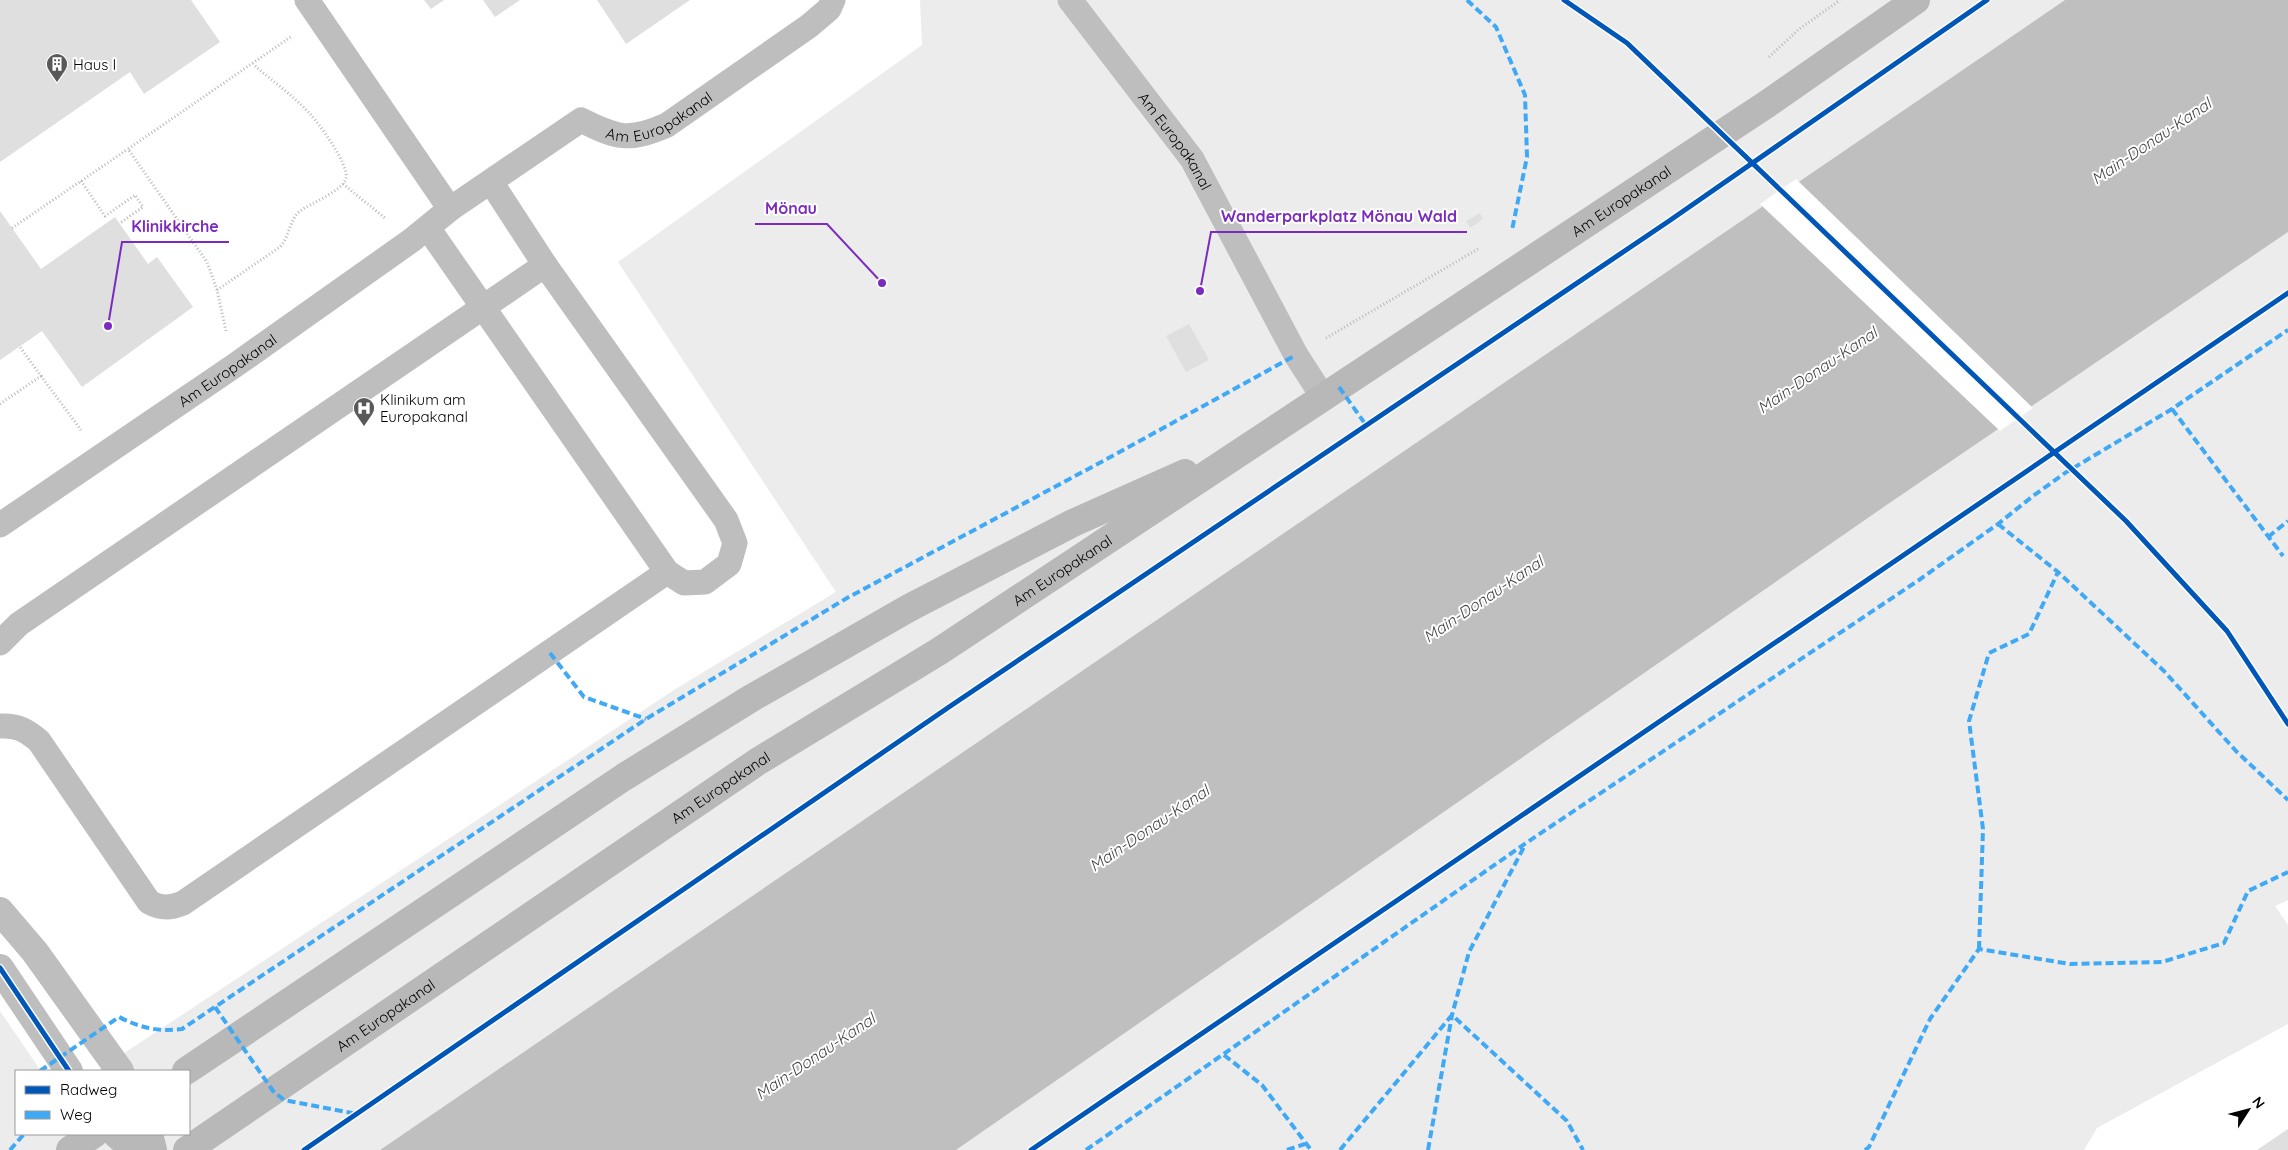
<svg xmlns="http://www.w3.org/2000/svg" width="2288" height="1150" font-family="Quicksand,sans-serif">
  <rect width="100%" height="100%" fill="#fff"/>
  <g fill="#ececec">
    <polygon points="920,0 2065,0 380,1150 0,1150 0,1011 41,1071 16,1071 16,1134 189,1134 189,1071 97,1071 677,688 836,592 618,262 922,45"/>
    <polygon points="2288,232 2288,900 2275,906 2288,925 2288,1024 2097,1128 2084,1150 956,1150 1891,502"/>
  </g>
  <polygon fill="#bfbfbf" points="2065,0 2288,0 2288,232 1891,502 956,1150 380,1150"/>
  <polygon fill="#fff" points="1796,179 2033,408 2000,431 1760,204"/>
  <g fill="#dfdfdf">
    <polygon points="0,0 191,0 220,42 144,94 130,72 0,162"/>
    <polygon points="424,0 444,0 431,9"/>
    <polygon points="483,0 520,0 495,17"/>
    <polygon points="597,0 690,0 626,44"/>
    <polygon points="0,211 41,269 115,217 148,264 157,257 193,307 82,387 42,331 0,360"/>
    <polygon points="1480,213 1483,219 1470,228 1466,221"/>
    <polygon points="1189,324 1209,360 1186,372 1166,336"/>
    <polygon points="2288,1129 2288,1150 2257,1150"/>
  </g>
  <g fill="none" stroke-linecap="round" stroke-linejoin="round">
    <g stroke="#b9b9b9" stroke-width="3" stroke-dasharray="1 2.5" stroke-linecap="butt">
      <polyline points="1769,57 1798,30 1840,0"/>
      <polyline points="81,181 105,216 135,195 143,207 120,223"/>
      <polyline points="343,184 385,218"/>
      <polyline points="12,228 128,149"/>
      <path d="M217,290L280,247C290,236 289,220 300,211C311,203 343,191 346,178C349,165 320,125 311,115C294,96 272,81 253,64"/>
      <polyline points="226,331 217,290 207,262 128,149 292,36"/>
      <polyline points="1326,338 1478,249"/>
      <polyline points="41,376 81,430"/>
      <polyline points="0,404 41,376 20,347"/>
    </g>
    <g stroke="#bebebe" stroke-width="25">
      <polyline points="307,0 450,209"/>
      <path id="s1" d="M1070,0L1192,159L1296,355L1323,397"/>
      <polyline points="491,182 545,265"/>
      <polyline points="428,228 667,572"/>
      <path id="s2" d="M0,525L234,366L412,240L450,209L581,120C617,138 629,142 667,125L809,26L829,9L833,0"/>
      <path d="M0,643L19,624L545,265L726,520L735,543L729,564L705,582L684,583L667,572L183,903C170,908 162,909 149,902L39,741C26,730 17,725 0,726"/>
    </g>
    <g stroke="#bebebe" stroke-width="28">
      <polyline points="0,911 35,952 120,1071"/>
      <polyline points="0,968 69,1071"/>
    </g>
    <g stroke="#b8b8b8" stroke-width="28">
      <polyline points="186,1071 624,777 750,699 909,608 1073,523 1185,473"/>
      <polyline points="116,1134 134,1150"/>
      <polyline points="149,1134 153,1150"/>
      <polyline points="70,1150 94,1134"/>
      <path id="s3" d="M187,1150L757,762L938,652L1767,104L1916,0"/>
    </g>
    <g stroke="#3fa9f5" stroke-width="4" stroke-dasharray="8 4" stroke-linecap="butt">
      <polyline points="1467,0 1496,27 1525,95 1527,157 1512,230"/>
      <polyline points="1339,387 1366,425"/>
      <polyline points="2172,409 2283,556"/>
      <polyline points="1998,524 2058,572 2164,671 2236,751 2288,800"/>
      <polyline points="2268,537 2288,521"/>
      <polyline points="550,653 584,697 646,719"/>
      <polyline points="1979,949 1983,829 1969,721 1989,653 2029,634 2058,572"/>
      <polyline points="215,1007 273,1091 284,1100 357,1114"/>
      <polyline points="1224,1055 1262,1085 1311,1150"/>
      <path d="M40,1071L119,1017C141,1028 158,1032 182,1029L646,719L847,598L1105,460L1296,355"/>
      <polyline points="10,1150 24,1134"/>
      <polyline points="1086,1150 1526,843 1919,580 1998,524 2033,496 2065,473 2172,409 2288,330"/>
      <polyline points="1287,1150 1305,1144"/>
      <polyline points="1340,1150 1452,1015 1567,1121 1583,1150"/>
      <polyline points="1428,1150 1452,1015 1469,952 1525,845"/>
      <polyline points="1865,1150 1869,1147 1930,1019 1979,949 2070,964 2162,962 2224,943 2248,891 2288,872"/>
    </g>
    <g stroke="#fff" stroke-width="8">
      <g id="cycleway">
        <polyline points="1564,0 1627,43 2126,521 2227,631 2288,724"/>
        <polyline points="0,968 69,1071"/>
        <polyline points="304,1150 949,707 1669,221 1987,0"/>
        <polyline points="1031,1150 2288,293"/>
      </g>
    </g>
    <use href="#cycleway" stroke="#0057b8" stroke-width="5"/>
  </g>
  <defs>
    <g id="building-pin" transform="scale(1.125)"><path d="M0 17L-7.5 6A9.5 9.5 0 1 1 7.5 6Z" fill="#595959" stroke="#fff"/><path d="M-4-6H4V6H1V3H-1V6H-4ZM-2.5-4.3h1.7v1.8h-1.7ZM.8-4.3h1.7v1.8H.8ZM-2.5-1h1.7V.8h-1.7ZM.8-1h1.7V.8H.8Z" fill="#fff"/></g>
    <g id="hospital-pin" transform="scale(1.125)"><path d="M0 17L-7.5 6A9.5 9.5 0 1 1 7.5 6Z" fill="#595959" stroke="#fff"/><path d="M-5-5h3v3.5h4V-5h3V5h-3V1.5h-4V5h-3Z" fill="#fff"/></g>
  </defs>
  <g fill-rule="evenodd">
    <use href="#building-pin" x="57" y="64"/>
    <use href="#hospital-pin" x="364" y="408"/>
  </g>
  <g text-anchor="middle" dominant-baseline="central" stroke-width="4" stroke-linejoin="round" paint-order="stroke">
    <g font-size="15" fill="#000" stroke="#fff" text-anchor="start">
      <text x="73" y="64">Haus I</text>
      <text x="380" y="399">Klinikum am<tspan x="380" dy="17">Europakanal</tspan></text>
    </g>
    <g font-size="15" fill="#000" stroke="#fff">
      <text stroke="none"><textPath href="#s2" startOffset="794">Am Europakanal</textPath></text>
      <text stroke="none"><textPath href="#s1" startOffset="176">Am Europakanal</textPath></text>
      <text stroke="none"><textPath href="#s3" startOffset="1720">Am Europakanal</textPath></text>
      <text stroke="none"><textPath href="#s2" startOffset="275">Am Europakanal</textPath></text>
      <text stroke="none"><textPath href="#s3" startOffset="1050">Am Europakanal</textPath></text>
      <text stroke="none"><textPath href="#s3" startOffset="645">Am Europakanal</textPath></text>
      <text stroke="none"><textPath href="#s3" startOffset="240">Am Europakanal</textPath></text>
    </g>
    <g font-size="16" font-style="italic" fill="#444" stroke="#fff">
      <text transform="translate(2151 141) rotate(-34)">Main-Donau-Kanal</text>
      <text transform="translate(1817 370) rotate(-34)">Main-Donau-Kanal</text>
      <text transform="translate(1483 599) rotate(-34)">Main-Donau-Kanal</text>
      <text transform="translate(1149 828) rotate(-34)">Main-Donau-Kanal</text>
      <text transform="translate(815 1056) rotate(-34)">Main-Donau-Kanal</text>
    </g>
  </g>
  <path fill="none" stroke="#7b2cbf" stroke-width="2" d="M882 283L827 224H755M1200 291L1211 232H1467M108 326L122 242H229"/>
  <g fill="#7b2cbf" stroke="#fff" stroke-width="2">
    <circle cx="882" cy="283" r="5"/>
    <circle cx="1200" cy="291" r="5"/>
    <circle cx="108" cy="326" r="5"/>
  </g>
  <g font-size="16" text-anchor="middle" font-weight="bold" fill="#7b2cbf" stroke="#fff" stroke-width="4" stroke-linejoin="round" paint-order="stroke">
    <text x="791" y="214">Mönau</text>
    <text x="1339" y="222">Wanderparkplatz Mönau Wald</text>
    <text x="175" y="232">Klinikkirche</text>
  </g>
  <rect x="15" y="1070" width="175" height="65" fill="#ffffff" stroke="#999999"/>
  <rect x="25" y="1086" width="25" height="8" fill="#0057b8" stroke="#999999"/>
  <text x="60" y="1095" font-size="15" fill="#000000">Radweg</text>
  <rect x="25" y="1111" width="25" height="8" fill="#3fa9f5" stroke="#999999"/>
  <text x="60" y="1120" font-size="15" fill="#000000">Weg</text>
  <g transform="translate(2248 1110) rotate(54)" stroke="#ffffff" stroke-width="4" paint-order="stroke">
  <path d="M0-4L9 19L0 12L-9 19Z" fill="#000000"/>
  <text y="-8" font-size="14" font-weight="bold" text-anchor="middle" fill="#000000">N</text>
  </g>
</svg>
